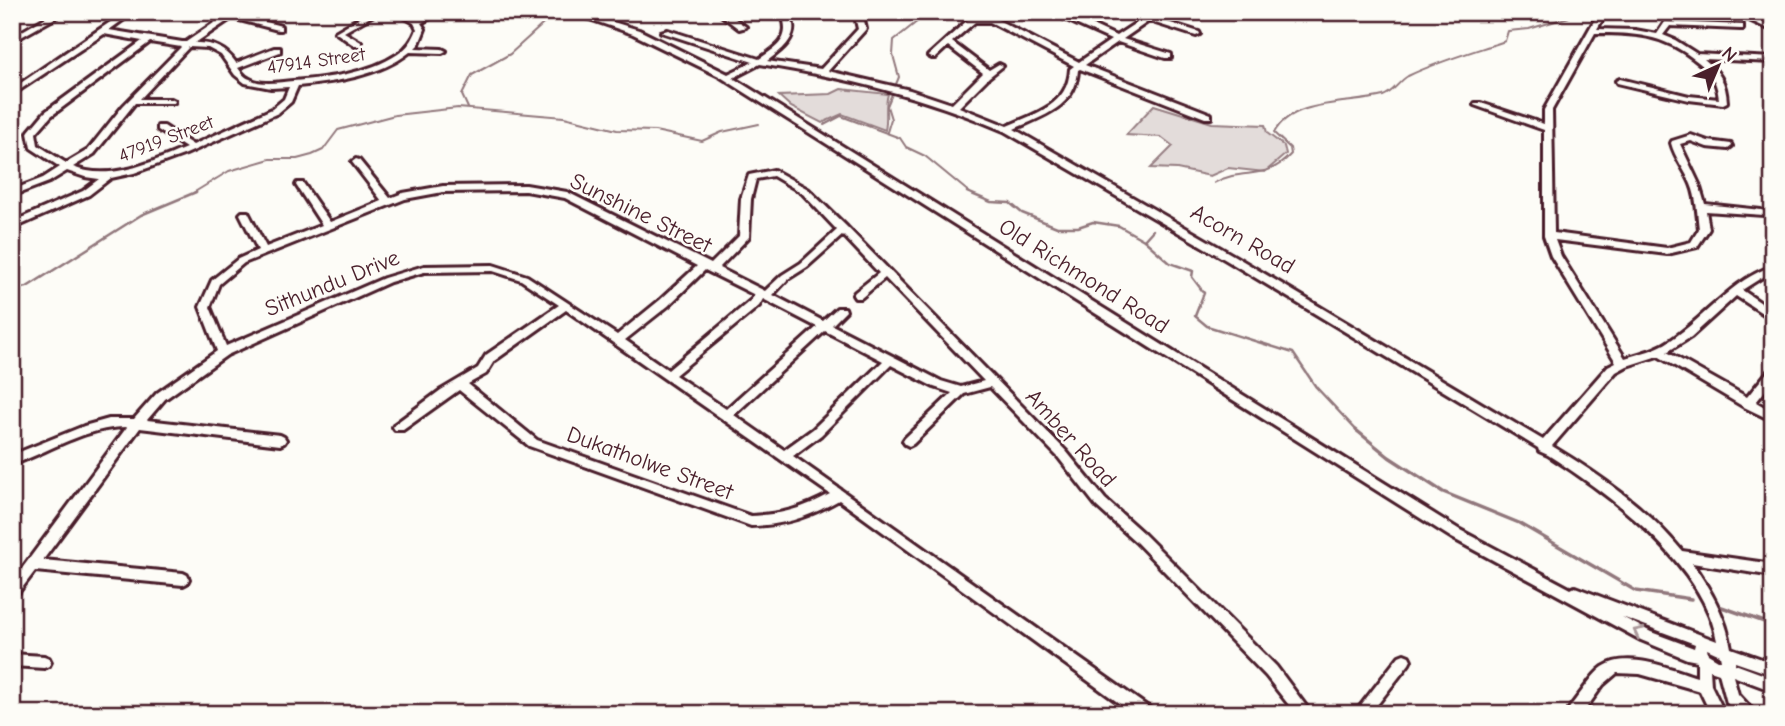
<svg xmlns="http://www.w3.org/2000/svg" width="1785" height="726" font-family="'Comic Neue',sans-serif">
  <rect width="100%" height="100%" fill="#fdfcf7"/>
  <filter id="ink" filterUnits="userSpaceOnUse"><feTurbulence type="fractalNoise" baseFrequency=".0143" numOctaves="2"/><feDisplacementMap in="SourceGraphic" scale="14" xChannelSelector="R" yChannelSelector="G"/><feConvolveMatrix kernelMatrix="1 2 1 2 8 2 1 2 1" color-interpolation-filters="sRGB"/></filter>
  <g filter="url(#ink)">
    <g fill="#e3dcda" stroke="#967e82" stroke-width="2">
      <path d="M841,89L888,94C884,107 888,117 885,130L842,114L822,123L791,107L779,96L831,94Z"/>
      <polygon points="1154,105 1212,123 1265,125 1267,133 1284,146 1286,154 1265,172 1228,168 1210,176 1177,169 1151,168 1173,146 1161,137 1126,135"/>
    </g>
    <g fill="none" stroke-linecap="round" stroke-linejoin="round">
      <g stroke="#91777b" stroke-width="2">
        <polyline points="468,108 462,95 472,75 510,54 552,16"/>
        <polyline points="824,125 841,116 900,138 906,147 925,156 970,193"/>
        <polyline points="887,132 891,119 887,106 899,77 893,55 894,40 923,17 939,12"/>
        <path d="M1214,183C1244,166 1265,183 1291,154L1290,148L1274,133C1292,98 1350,105 1383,96C1393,93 1399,81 1408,76C1439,61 1472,52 1505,41L1508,31L1529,29L1569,17L1571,12"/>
        <polyline points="193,193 229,171 270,159 297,159 312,155 323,150 338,130 395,115 458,108 564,117 617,130 655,131 702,141 722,132 759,124"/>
      </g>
      <g stroke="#91777b" stroke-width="2.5">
        <polyline points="967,192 991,202 1010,203 1022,213 1057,227 1078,227 1093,222 1119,226 1144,240 1170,263 1193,271 1192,277 1204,293 1195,316 1207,326 1293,353 1316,387 1358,432"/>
        <polyline points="1144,240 1153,230"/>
        <polyline points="12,290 27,287 141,215 196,192"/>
      </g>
      <g stroke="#91777b" stroke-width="3.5">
        <polyline points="1356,430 1389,457 1443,492 1519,523 1636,591 1691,599"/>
        <polyline points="1716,605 1773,625"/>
      </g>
      <g stroke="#4a1f2b" stroke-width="6">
        <g id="minor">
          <path d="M125,12H134L109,30L182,42H186L230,12H239L237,14L281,26V30H278L232,18L195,43C213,43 226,48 236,63L274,48H280V52L238,68C242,73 244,77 250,79C262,86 280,82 293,81C327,78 368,74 398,54C408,47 413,40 417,29L414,23L395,12H405L417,19L431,12H441L421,23L425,29L419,44L415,48L442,49L446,51L442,53L410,52C380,76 335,82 298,86L291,102L278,113L186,154L134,173L111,178L89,195L12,229V222L83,191L99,179L85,177L67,171L49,182L12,196V190L43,178L60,167L31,148L28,133L29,131L45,112L142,41L104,34L12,95V89ZM150,42L181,47L123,106L88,150L66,163L38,145L36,133L51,116ZM189,47L208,48L221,55L235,75L245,83L271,88L289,87L284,99L272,109L193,145L164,126H158V130L186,148C152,162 110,182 73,167L94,154L135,103H174L175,101L171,99H140Z"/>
          <polygon points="369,12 379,12 344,32 361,42 361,46 355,46 335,32"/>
          <path d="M569,12H581L639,30L728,74L753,62L661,32L668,30L759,59C779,46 792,38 781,12L789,14L817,12L791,18C800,37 781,51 767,61L821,69L858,29L854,12H862L866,29L828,71L910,90L952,104L983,73L948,46L935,58H932L928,56L970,18H994L1079,62L1111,40L1060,17V13H1066L1116,36L1142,19L1124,12H1136L1199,32L1200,34L1196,36L1149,21L1123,39L1171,54V58H1165L1118,42L1085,65L1211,114V118H1205L1080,69L1078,70C1076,107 1043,116 1014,129L1233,255L1543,440L1608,366L1616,362L1551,256L1544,236V130L1474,105L1475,103H1481L1544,124V110L1599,12H1607L1597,29L1635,30L1657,34L1665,22H1668L1743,25V29H1740L1670,26L1663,35L1675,40L1697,54L1773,58V62L1704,59C1719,71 1726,82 1727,102L1723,104L1689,100L1617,83L1616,81L1620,79L1689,96L1719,99C1717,79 1709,70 1694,59C1662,34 1634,33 1595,33L1552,110L1554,233L1667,248L1691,242L1699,229C1697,214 1697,198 1691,184C1685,170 1675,158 1671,143L1672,141L1691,135L1708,141L1731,144L1732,146L1728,149L1707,147L1691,141L1680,144L1699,184L1705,204L1761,210L1764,211L1766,213L1764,215L1706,211L1709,229L1697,247L1667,254L1555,240L1561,256L1625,358C1641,353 1657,350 1671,340C1707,316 1731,280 1773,266V273L1761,278L1742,290L1773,311V320L1736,296L1691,337L1667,352L1747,397L1769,370L1773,369V381L1756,402L1773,412V421L1744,407L1658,356L1627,366L1616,372L1552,446C1600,475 1646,507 1682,551L1773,564V576L1692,563C1710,589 1726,616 1731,648L1773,663V675L1735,662V664L1773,678V691L1733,676L1738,694L1752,709L1754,714H1737L1727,703L1719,673L1710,670L1711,685L1725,714H1711L1700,691L1640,674L1617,673L1603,685L1582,714H1566C1571,704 1579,696 1585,687C1590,680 1596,672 1603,667C1627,650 1672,669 1697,677V661L1687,659L1641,640L1452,538L719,76L633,34ZM975,22H990L1074,66L1070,69C1068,106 1036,113 1007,126L959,107L989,77L1003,66L999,64L989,70L952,42ZM760,64C847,78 923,96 1004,131L1226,260L1538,448L1539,451L1548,455C1609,494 1704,564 1717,641L1575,587L1571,589L1460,530L733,78ZM1622,617L1695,644L1694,648L1651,632ZM1707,649L1720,655L1721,660H1718L1708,654Z"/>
          <polygon points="717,12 726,12 746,27 739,29"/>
          <polygon points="1732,12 1743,12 1773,26 1773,31"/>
          <polygon points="50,15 57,17 12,42 12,37"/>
          <path d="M356,159L359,160L390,198L403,193L443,186L526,185L567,192L711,264L739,236L741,199L749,175L774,170L808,189L847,227L1066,451L1105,499L1144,534L1276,666L1312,714H1296L1266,676L1136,542L1097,507L1058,457L990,387L964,394L913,444L909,446L905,444L903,441L905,438L952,393L934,387L891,365L821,435L793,456L1151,709L1153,714H1134L839,500C809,517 786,525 751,526L529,446L459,390L403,430H395L393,427L395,424L441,390L478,368L486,355L559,305L521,280L493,271L424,272L390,282L227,355L165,399L147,420L280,435L284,437L286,440L284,443L280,445L140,428L43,560L183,573L187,575L189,579L187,583L183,585L35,571L16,596L12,598V582L127,427C86,427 50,451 12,465V455L84,426L109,419H134L157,393L217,351L200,307L212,280L238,259L258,250L240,214L242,212H248L266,247L322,225L296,185L297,183H303L330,222L382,201L352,162ZM773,176L802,193L837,230L801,263L782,275L765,291L719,268L749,237L751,199L756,179ZM526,191L565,198L697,266L660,300L617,335L527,276L493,265L424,266L384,278L226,346L210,307L219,284L244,263L405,199L443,192ZM843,235L879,273L855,292L853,295L855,298H861L885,278L984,381L961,387L941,381L832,325L846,311L845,308H837L823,321L773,295L788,279L807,267ZM705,270L755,295L751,300L668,370L625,340L668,306ZM763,299L817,327L726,409L675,375L759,306ZM566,310L830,494C802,509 783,514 751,516L537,440L468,384L486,374L494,361ZM825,331L883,361L813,429L784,450L734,415Z"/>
          <polygon points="12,654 44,656 49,658 51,662 49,666 44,668 12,666"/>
          <polygon points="1404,654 1409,656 1411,660 1409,664 1370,714 1354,714 1399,656"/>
        </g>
      </g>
      <use href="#minor" fill="#fdfcf7" fill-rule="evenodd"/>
    </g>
    <defs><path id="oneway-chevron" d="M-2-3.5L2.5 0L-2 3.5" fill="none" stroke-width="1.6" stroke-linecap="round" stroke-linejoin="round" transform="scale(1.75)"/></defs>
    <use stroke="#ac999b" href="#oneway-chevron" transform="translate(1638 632) rotate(-153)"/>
  </g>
  <g text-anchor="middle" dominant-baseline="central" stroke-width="5" stroke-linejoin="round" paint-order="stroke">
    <g font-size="19" fill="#4a1f2b" stroke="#fdfcf7">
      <text transform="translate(316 61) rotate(-8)">47914 Street</text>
      <text transform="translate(166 139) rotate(-21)">47919 Street</text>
    </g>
    <g font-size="23" fill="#4a1f2b" stroke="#fdfcf7">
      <text transform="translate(641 213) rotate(26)">Sunshine Street</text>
      <text transform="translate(1243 239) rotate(30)">Acorn Road</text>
      <text transform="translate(1084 276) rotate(32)">Old Richmond Road</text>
      <text transform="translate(332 283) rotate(-22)">Sithundu Drive</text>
      <text transform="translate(1071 438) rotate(48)">Amber Road</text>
      <text transform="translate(650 463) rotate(20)">Dukatholwe Street</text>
    </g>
  </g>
  <rect width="1785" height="726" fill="none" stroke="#fdfcf7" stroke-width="42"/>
  <rect x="21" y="21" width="1743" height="684" fill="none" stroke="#4a1f2b" stroke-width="2.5" filter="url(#ink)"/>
  <g transform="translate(1718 66) rotate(44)" stroke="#fdfcf7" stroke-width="5" paint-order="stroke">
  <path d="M0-5L12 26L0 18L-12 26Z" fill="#4a1f2b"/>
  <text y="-10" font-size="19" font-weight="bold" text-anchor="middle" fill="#4a1f2b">N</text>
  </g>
</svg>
